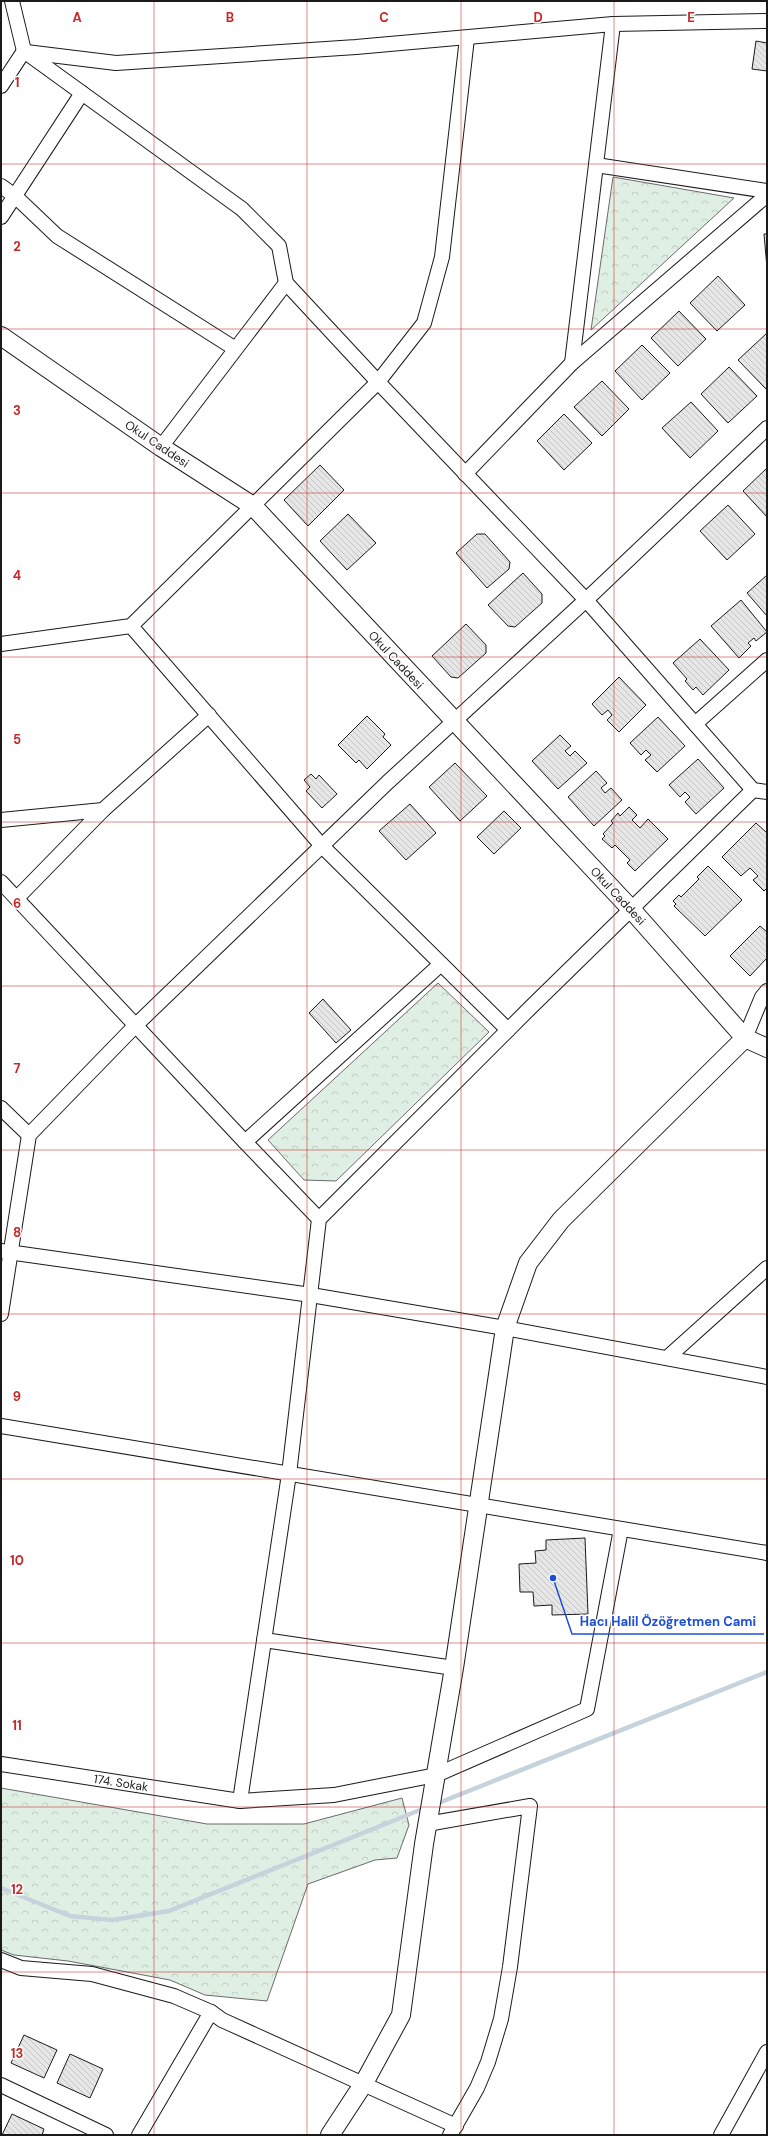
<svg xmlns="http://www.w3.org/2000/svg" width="768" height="2136" font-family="'DM Sans',sans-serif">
  <defs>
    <pattern id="forest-crowns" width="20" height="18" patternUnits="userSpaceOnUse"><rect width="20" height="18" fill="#e0efe3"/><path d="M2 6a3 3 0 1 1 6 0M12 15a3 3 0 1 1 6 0" fill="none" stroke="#c0ccc2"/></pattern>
    <pattern id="building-back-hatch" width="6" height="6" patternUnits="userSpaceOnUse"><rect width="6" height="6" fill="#e6e6e6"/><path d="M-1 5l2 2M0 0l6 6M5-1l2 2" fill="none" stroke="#c5c5c5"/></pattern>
  </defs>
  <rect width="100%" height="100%" fill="#fff"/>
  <g fill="url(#forest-crowns)" stroke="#6a6a6a">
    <polygon points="613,177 734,198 591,330"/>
    <polygon points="438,983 489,1032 336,1181 304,1180 268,1140"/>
    <polygon points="1,1788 207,1824 304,1824 402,1798 409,1825 397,1858 375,1860 308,1884 267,2001 205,1995 170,1980 68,1961 14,1955 1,1950"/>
  </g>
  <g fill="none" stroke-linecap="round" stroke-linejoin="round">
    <g stroke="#c6d2dc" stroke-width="4.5">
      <polyline points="436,1804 767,1672"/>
      <polyline points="1,1888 70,1916 112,1920 169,1911 425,1808"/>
    </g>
  </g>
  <g fill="url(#building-back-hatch)" stroke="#1a1a1a">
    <polygon points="756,41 767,43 767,71 752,69"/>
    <polygon points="764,234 767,234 767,268"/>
    <polygon points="718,276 745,305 717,331 690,303"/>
    <polygon points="679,311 706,339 678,366 651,338"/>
    <polygon points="767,333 767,388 766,389 738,360"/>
    <polygon points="642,345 670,373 642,400 615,371"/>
    <polygon points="729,367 757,396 728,423 701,394"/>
    <polygon points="602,381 629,409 602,436 574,407"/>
    <polygon points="691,402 718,431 690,458 662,428"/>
    <polygon points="564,414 592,443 564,470 537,441"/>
    <polygon points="320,465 344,490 308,526 284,500"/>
    <polygon points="767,468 767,517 743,491"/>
    <polygon points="728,505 755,534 727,560 700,531"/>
    <polygon points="348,514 376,543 347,570 320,541"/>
    <polygon points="477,534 485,534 510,562 509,569 487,588 456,553"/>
    <polygon points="523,573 542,594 542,603 515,627 508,626 488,605"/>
    <polygon points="767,575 767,616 747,593"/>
    <polygon points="741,600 767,632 756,641 754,638 748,643 751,646 739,658 711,626"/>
    <polygon points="466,624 486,645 486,653 458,678 451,677 432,656"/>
    <polygon points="700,639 729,670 703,695 696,687 693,690 685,681 687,679 673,663"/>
    <polygon points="619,677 646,705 619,732 607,720 612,715 608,710 602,715 592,704"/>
    <polygon points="367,716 385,734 383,737 391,745 367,769 359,760 356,763 338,745"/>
    <polygon points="658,717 685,746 657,772 645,760 651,755 646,750 641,755 630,743"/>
    <polygon points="560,735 571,746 565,751 570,756 575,751 587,763 558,789 532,761"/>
    <polygon points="698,759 724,788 696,814 685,802 690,797 685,792 680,797 669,785"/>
    <polygon points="455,763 487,796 460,821 429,787"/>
    <polygon points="596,771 607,783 601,788 605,793 611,788 622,800 594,826 568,797"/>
    <polygon points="311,774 316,779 319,775 337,794 322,808 306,791 310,787 304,780"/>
    <polygon points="410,804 436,833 406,860 379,831"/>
    <polygon points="629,807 637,815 632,820 640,828 648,819 668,839 635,871 627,863 630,860 615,845 612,848 602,839 605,836 603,834 613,823 611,821 618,813 620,816"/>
    <polygon points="504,811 521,828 494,854 477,837"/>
    <polygon points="756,823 767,833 767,888 764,891 753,880 758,876 750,868 741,876 722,857"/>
    <polygon points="708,866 742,900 705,936 674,906 676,904 673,901 679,895 681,897 699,879 697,877"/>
    <polygon points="760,926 767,932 767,958 750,976 730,956"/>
    <polygon points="323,999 351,1030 336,1043 309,1013"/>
    <polygon points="585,1538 588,1614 552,1615 552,1605 534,1606 533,1592 520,1592 519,1564 536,1563 535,1551 546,1550 546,1540"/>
    <polygon points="24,2035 57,2050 44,2078 11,2063"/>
    <polygon points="70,2054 103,2069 90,2098 57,2083"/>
    <polygon points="12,2114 44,2129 42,2135 2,2135"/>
  </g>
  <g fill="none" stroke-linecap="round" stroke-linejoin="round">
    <g stroke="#1a1a1a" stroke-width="16">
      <g id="minor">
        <polyline points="12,1 24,51 242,209 279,246 286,283 378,382 586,600 753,790 767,792"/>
        <polyline points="26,52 116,63 356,47 613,24 767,21"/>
        <polyline points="1,86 24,51"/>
        <polyline points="596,165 767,191"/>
        <polyline points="1,186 15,196 57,236 234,348"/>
        <polyline points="1,217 82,93"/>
        <polyline points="572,363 613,24"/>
        <polyline points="161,447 286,283"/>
        <polyline points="465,474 572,363 767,195"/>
        <polyline points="131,626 322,846 508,1030"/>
        <polyline points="1,644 131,626 378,382 424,323 442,257 467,38"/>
        <polyline points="695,724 767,660"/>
        <polyline points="1,820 103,810"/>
        <polyline points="1,882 245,1142 441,964"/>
        <polyline points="17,898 103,810 209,715"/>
        <polyline points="745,1038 762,997 767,991"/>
        <polyline points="1,1108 29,1135"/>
        <polyline points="245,1142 319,1219"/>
        <polyline points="1,1251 311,1295 505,1328 767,1377"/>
        <polyline points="1,1314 29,1135 136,1025 388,782 586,600 767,428"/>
        <polyline points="667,1358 767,1268"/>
        <polyline points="1,1426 767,1553"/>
        <polyline points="264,1640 454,1668"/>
        <polyline points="1,1764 240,1801 334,1795 436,1775 587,1709 621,1529"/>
        <polyline points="240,1801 289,1474 319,1219 531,1007 753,790"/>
        <polyline points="427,1824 530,1806 510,1967 501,2019 488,2062 477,2088 450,2135"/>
        <polyline points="1,1960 21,1968 92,1974 174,1996 211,2012 222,2020 456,2126"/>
        <polyline points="1,2085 106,2135"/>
        <polyline points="139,2135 211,2012"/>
        <polyline points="721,2135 767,2052"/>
      </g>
    </g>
    <g stroke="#1a1a1a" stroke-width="20">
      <g id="tertiary">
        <polyline points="1,336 161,447 253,506 631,909 745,1038 767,1048"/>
        <polyline points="330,2135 364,2083 401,2015 424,1844 454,1668 505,1328 528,1263 561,1220 745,1038"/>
      </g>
    </g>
    <use href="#minor" stroke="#fff" stroke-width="14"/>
    <use href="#tertiary" stroke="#fff" stroke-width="18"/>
  </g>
  <path fill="none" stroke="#c62828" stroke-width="1" stroke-opacity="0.55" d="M154,1V2135M307,1V2135M461,1V2135M614,1V2135M1,164H767M1,329H767M1,493H767M1,657H767M1,822H767M1,986H767M1,1150H767M1,1314H767M1,1479H767M1,1643H767M1,1807H767M1,1972H767"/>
  <g text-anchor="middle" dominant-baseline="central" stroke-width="3" stroke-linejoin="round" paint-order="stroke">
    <g font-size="12" fill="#1a1a1a" stroke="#fff">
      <text transform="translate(157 444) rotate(34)">Okul Caddesi</text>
      <text transform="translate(396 660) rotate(47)">Okul Caddesi</text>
      <text transform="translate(618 896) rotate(47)">Okul Caddesi</text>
      <text transform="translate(121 1783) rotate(9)">174. Sokak</text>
    </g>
  </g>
  <g font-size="13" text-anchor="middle" font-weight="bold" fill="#c62828" stroke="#fff" stroke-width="3" stroke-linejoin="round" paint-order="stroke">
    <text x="77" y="22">A</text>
    <text x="230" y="22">B</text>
    <text x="384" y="22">C</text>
    <text x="538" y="22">D</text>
    <text x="691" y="22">E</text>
    <text x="17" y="87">1</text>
    <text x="17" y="251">2</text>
    <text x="17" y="415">3</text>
    <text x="17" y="580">4</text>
    <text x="17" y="744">5</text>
    <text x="17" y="908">6</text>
    <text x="17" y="1073">7</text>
    <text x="17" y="1237">8</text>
    <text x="17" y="1401">9</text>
    <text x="17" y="1565">10</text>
    <text x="17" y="1730">11</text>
    <text x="17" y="1894">12</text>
    <text x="17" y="2058">13</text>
  </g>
  <path fill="none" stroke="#1d4ed8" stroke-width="1.5" d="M553 1578L572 1634H764"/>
  <circle fill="#1d4ed8" stroke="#fff" stroke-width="1.5" cx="553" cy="1578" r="4"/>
  <g font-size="13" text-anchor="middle" font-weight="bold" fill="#1d4ed8" stroke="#fff" stroke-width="3" stroke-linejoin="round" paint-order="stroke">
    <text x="668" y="1626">Hacı Halil Özöğretmen Cami</text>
  </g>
  <rect width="768" height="2136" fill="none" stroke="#1a1a1a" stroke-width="4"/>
</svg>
